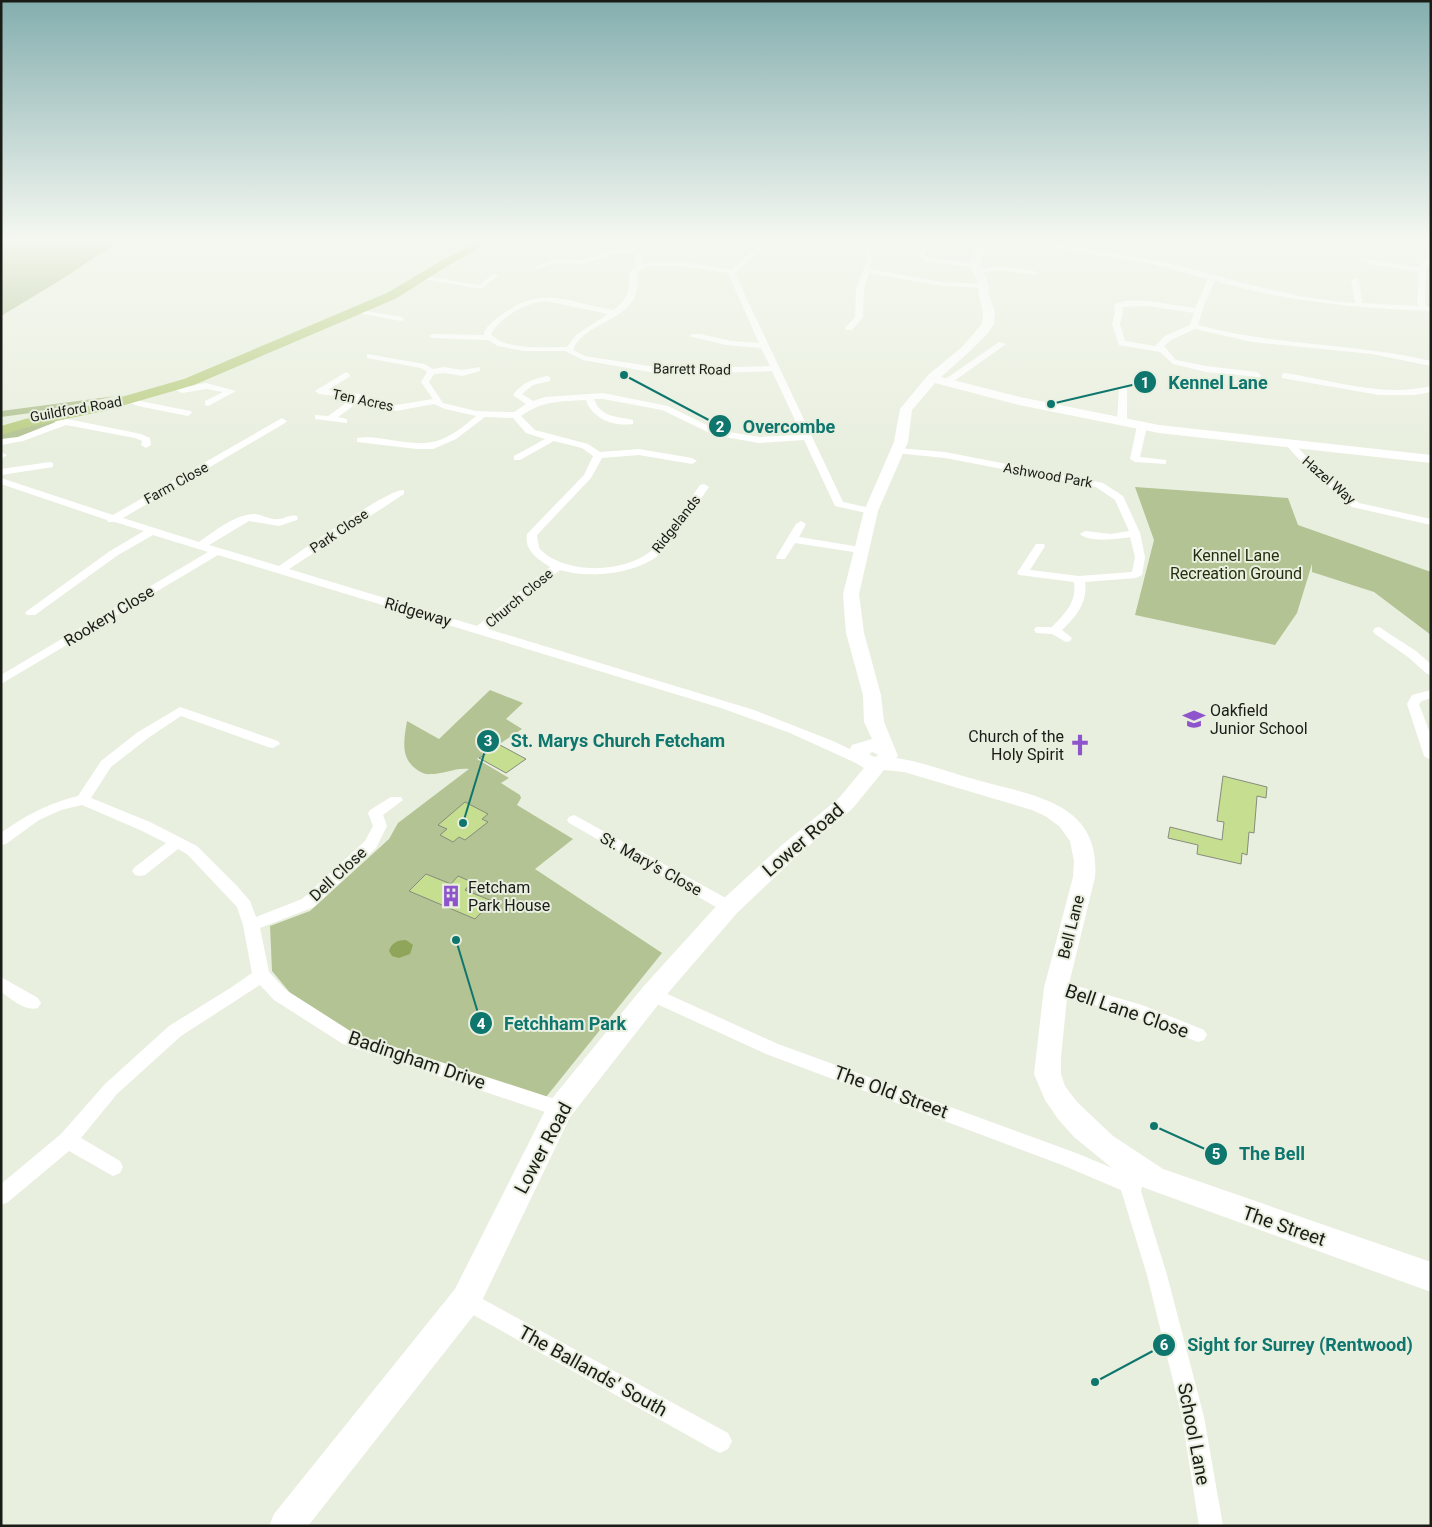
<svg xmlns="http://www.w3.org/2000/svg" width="1432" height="1527" font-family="Roboto,sans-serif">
  <rect width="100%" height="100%" fill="#e9efdf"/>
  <g fill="#b3c393">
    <polygon points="1,237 126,237 59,281 1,316"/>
    <polygon points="116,396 38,412 1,417 1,411"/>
    <polygon points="54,421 56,422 14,439 1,441 1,434 7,431"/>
    <polygon points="1135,487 1288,498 1298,525 1431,572 1431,635 1374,592 1312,572 1312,564 1297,613 1275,645 1135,615 1154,540"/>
    <path d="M490,690L523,703L506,719L522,729L477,759L509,778L501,783L520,795L521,798L517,805L573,839L535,869L662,953L546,1097L406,1052L350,1032L291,994L272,971L270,926L310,911L389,839L398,823L469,769C457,767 444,774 430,774C425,775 420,772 416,769C400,757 404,739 407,721L439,739Z"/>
  </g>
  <path fill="#8fa559" d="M406,940L413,945L410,954L399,958L392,956L389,951C391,943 398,940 406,940Z"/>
  <g fill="#c5de8f" stroke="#878c7e">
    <polygon points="500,745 526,759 506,773 479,758"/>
    <polygon points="1223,776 1267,787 1266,798 1257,796 1254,833 1249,832 1247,855 1242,853 1241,864 1197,854 1198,845 1168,838 1170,827 1222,840 1224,822 1217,821"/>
    <polygon points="465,802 488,814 482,819 488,822 465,840 459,837 453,842 440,835 447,829 438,825"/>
    <polygon points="426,874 451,884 458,876 472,882 465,890 492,901 475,919 409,891"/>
  </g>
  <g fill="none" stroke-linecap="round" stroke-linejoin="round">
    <g fill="#fff" fill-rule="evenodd">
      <polygon points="491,237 533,242 536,244 533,246 493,240 491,239"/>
      <polygon points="597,237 605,237 595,242 591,242 591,240"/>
      <path d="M617,237H623L634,247L635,250L640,253L643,264C671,257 703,265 732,270L768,237H774L735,274L843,502L875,509L876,511L871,514L835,506L804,440L759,443L714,435L662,410L603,399H594C601,418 617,416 633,420V424C615,427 592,419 586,400C559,402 544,400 521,416L535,430L588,444L600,452L639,449L692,458L697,461L692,464L639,455L602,458L591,478L537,535L539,548C564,576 630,574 655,547C672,528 686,505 700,485L704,484L709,487C699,502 688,516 678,530C673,537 668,546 662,552C640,574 589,579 560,570L488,629L754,710L833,741L866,757L868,760L866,763H856L790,733L721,708L218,555L1,684V675L208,552L153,535L118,555L35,615H27L25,613L27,611L110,551L144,531L115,522H108L107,520L1,484V478L113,515L282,418L287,421L285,423L123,518L199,542C215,531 235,514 255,514C263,515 270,520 278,519C285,519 290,514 297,516L298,518L297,520L279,526L249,521L209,545L279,566C296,555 390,487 404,490V494L289,569L477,626L550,567C538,559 524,551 527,534L584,475L593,456L582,448L554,441L520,460H514V456L545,439L526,433L513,418L485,417L456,439L433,449H417L357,442V438C368,436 380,438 391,440C433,447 444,443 476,416L445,409L434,404L396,411L360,401L338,417L347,419V423L315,419V415L328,416L353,398L319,394L315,391L346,372L350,375L349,377L328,390L360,394L382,403L396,405L433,399L421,382L427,372L421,368L367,358V354L424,364L433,369L444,367L462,370L480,367V371L462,376L444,373L434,374L429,382L443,403L476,411L506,412H514L526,404L513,395C521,383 533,379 547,376L550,377V381L533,385L522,394L533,401L545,397L603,393L668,406L717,430L759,437L802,435L772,371L667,375L583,360L565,351H524L498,346L488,340L433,338L429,336L433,334L484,335C484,327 494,321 500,316C542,283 568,303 613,310C628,300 630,290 629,273L637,266L635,264V255L618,253L583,264L554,263L538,269L535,267L553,259L582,260L618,249H628ZM651,266H680L728,273L759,343L731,341L700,334H693L689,336L726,345L761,348L770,366L667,369L585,356L573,350C583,322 631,322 637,289C638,284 637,279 637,274L642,269ZM546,301L608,314L576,335L567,347C546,347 505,351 491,334C501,316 526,303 546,301Z"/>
      <path d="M868,237H874C869,248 874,257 870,269L942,282L984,284L988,286L984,288L942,286L869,273L864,290L863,317L852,330H846L845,328L855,317L856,290L867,259L864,245Z"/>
      <path d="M1014,237H1024L1070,246L1073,237H1079L1076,247C1111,253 1146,258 1181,266C1241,282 1291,298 1355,303L1351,280L1355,278L1359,280L1362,303L1419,306L1417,304L1419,272L1374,265L1359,260V258L1419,267L1424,261L1431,257V262L1426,267L1425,304L1427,307H1431V311C1354,308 1289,302 1215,281L1204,305L1198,325C1274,346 1354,343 1431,361V366L1372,354L1252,342L1195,329L1171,340L1164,346L1176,360L1206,366L1257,372L1261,375L1260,377L1206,372L1173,364L1160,352L1119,345L1112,324L1115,313L1114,305C1130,294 1176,306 1195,308L1208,279L1148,263L1054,248ZM1148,306L1194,313L1190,325L1165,336L1155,346L1125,341L1120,324L1123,313L1122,307Z"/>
      <polygon points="1409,237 1418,237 1431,240 1431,244"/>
      <polygon points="924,248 927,250 924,255 930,258 975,263 978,265 975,267 928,262 917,256"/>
      <polygon points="999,266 1035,271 1039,273 1035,275 999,270 976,273 972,271"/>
      <polygon points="493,274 499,275 481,289 418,278 422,276 479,285"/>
      <polygon points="355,309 401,317 405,319 401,321 358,313 354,311"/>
      <polygon points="999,342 1006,344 950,384 944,384 944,380"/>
      <path d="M1285,373C1333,380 1382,398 1431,386V392L1415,395H1379L1282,378V374Z"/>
      <polygon points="206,383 236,391 208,406 205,405 205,401 223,392 206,389 182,393 170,387 174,384 183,387"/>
      <polygon points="1123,386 1127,389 1127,422 1122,425 1117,422 1119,389"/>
      <polygon points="128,396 140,401 191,411 192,413 188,416 138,406 125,401 125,397"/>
      <polygon points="58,417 141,434 150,438 151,445 146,448 141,445 142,441 135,438 66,425 23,441 1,445 1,439 18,437 56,422 53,420"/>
      <polygon points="1142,423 1147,426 1140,457 1166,460 1166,464 1135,462 1130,459 1137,426"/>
      <polygon points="1290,441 1293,442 1312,463 1359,503 1431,519 1431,525 1352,507 1306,467 1285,444"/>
      <path d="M898,448L945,452L1103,483L1123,496L1140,533L1145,557L1142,575L1136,578L1085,582C1088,602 1076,617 1062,630L1072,638L1070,641L1066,642L1052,634L1036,633L1034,630L1036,627H1052C1065,614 1077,602 1074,582L1019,575L1017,573L1036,544H1044L1045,546L1030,570L1079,576L1132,572L1135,557L1130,537C1118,539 1090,543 1080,534L1085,531L1111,534L1129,531L1115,500L1096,487L945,458L895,453L893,451Z"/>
      <polygon points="1,452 7,455 1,459"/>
      <polygon points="50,462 53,463 53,467 1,475 1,469"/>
      <polygon points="801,521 806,524 799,537 860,547 865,550 860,553 795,543 785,559 777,559 776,557 796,524"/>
      <polygon points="1379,627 1416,651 1431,664 1431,675 1427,674 1408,657 1375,634 1373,631 1375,628"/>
      <polygon points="1431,690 1431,698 1422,701 1419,704 1431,736 1431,760 1424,756 1407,704 1412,695"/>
      <path d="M180,707L278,741L280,744L273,748L268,747L181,716L148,738L111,767L91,798L150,822L197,846L237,886L250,901L256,917L302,899L365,841L373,826L368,813L370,810L391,797H401L403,800L383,815L387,826L376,848L314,907L260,928L269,972L286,990L355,1034L567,1103L569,1109L567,1115L560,1117L343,1044L274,1000L260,985L181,1036L117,1094L81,1138L120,1161L123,1167L120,1173L113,1176L69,1151L8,1202L1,1205V1184L61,1134L105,1084L169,1026L232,987L252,973L243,925L237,907L187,854L178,849L145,875L140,876L135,875L132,871L135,867L166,843L140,830L82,805L61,810L39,820L6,844L1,845V833C28,814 47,804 78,796L101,761L138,732Z"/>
      <polygon points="574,815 735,903 737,907 735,911 729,913 723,911 569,823 567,820 569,817"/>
      <path d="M1,977L38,998L41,1003L38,1008C25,1012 12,999 1,992Z"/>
      <polygon points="1056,980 1142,1005 1204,1030 1207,1035 1204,1040 1198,1042 1132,1016 1050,992 1048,987 1050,982"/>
      <polygon points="652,987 778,1044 1076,1153 1127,1174 1135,1169 1142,1172 1145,1178 1141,1191 1167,1275 1204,1417 1223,1526 1199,1526 1182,1417 1147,1275 1121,1190 1062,1165 766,1054 646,999 644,994 646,989"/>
      <polygon points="466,1290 728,1433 732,1441 728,1449 720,1453 712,1449 459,1307 455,1300 459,1293"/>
    </g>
    <path fill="#fff" fill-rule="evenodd" d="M983,237H993L982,255L980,265L989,286L988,292L995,312L994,324L988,333L970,351L941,377L1020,397L1159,425L1431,455V463L1159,433L1019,405L935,383L912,410L908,442L878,511L859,594L864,633L881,695L884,722L898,756L896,758C924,762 951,773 977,780C1033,796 1101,802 1095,877L1068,988L1061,1057V1074L1065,1086L1077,1102L1113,1136L1163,1169L1431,1262V1292L1145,1188L1112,1168L1074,1137L1058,1119L1045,1100L1034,1074L1044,988L1073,877L1074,861L1070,841L1060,827L1047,817L1032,810L904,772L884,770L853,808L798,855L737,913L661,1001L570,1117L477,1311L308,1526H269L274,1514L455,1289L550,1101L643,987L721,901L782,845L839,798L864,768C854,762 844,757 852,745L872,739L864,722L863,695L846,633L843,594L864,511L894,442L900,409L928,375L962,347L982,324L983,312L978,292L979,286L970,265L972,255ZM872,752L877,754L878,756L874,757L869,754Z"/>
    <polygon fill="#bbce84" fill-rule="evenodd" points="487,237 500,237 454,262 395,299 194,385 104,411 28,427 1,435 1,426 25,419 97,404 184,379 387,293 446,258"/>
  </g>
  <linearGradient id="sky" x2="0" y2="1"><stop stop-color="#84aeaf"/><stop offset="0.53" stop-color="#f5f8f1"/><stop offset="1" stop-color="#f5f8f1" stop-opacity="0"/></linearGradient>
  <rect width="1432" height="450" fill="url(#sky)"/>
  <defs>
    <g id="school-bare" transform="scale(1.725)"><path d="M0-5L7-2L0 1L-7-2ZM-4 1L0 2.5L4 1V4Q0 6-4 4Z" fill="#8d54cc" stroke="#e9efdf" stroke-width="2.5" paint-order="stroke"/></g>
    <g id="church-bare" transform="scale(1.725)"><path d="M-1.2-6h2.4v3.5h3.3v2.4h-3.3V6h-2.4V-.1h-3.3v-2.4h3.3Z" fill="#8d54cc" stroke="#e9efdf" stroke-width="2.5" paint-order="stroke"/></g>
    <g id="building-bare" transform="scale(1.725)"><path d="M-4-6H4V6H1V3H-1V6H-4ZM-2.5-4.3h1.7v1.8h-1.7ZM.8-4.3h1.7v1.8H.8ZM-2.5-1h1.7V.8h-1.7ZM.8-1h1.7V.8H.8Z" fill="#8d54cc" stroke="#e9efdf" stroke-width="2.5" paint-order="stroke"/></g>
  </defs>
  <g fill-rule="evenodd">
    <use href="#school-bare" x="1194" y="719"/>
    <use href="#church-bare" x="1080" y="745"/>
    <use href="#building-bare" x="451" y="896"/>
  </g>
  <g text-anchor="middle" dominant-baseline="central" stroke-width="4" stroke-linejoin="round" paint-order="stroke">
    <g font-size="14" fill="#1a1c17" stroke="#e9efdf">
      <text transform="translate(692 369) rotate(1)">Barrett Road</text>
      <text transform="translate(363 400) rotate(12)">Ten Acres</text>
      <text transform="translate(76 409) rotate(-10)">Guildford Road</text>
      <text transform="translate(1048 475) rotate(10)">Ashwood Park</text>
      <text transform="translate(1329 480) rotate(41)">Hazel Way</text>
      <text transform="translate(176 483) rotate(-29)">Farm Close</text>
      <text transform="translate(676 524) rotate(-52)">Ridgelands</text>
      <text transform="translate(339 531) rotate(-34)">Park Close</text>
      <text transform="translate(519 598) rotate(-40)">Church Close</text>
    </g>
    <g font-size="16" fill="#252f0d" stroke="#e9efdf">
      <text x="1236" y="555">Kennel Lane<tspan x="1236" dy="18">Recreation Ground</tspan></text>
    </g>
    <g font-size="16" fill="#1a1c17" stroke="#e9efdf">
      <text transform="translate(418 612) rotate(16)">Ridgeway</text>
      <text transform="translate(109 616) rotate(-31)">Rookery Close</text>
      <text transform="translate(651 864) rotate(29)">St. Mary's Close</text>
      <text transform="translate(338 874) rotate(-43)">Dell Close</text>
      <text transform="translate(1071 927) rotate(-76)">Bell Lane</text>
    </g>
    <g font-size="16" fill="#1a1c17" stroke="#e9efdf" text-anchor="start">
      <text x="1210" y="710">Oakfield<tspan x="1210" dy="18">Junior School</tspan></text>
      <text x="1064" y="736" text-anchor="end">Church of the<tspan x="1064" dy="18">Holy Spirit</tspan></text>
      <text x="468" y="887">Fetcham<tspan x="468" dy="18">Park House</tspan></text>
    </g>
    <g font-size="19" fill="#1a1c17" stroke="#e9efdf">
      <text transform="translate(803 840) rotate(-41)">Lower Road</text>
      <text transform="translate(1127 1011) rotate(19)">Bell Lane Close</text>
      <text transform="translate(417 1060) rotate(19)">Badingham Drive</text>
      <text transform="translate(891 1092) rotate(20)">The Old Street</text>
      <text transform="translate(543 1148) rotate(-62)">Lower Road</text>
      <text transform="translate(1284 1226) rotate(19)">The Street</text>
      <text transform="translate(593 1371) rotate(29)">The Ballands' South</text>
      <text transform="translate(1194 1434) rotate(79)">School Lane</text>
    </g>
  </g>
  <path fill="none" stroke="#0f766e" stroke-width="2" d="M1051 404L1145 382M624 375L720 426M463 823L488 741M456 940L481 1023M1154 1126L1216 1154M1095 1382L1164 1345"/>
  <g fill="#0f766e" stroke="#e9efdf" stroke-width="2">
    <circle cx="1051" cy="404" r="5"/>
    <circle cx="624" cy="375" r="5"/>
    <circle cx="463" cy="823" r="5"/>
    <circle cx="456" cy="940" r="5"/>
    <circle cx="1154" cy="1126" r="5"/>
    <circle cx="1095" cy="1382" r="5"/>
    <circle cx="1145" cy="382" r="12"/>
    <circle cx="720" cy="426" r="12"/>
    <circle cx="488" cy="741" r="12"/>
    <circle cx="481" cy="1023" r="12"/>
    <circle cx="1216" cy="1154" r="12"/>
    <circle cx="1164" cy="1345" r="12"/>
  </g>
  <g font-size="15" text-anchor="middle" font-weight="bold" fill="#fff">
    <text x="1145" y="388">1</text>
    <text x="720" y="432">2</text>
    <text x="488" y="746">3</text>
    <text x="481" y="1029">4</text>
    <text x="1216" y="1159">5</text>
    <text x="1164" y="1350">6</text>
  </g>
  <g font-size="18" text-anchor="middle" font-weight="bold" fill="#0f766e" stroke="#e9efdf" stroke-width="4" stroke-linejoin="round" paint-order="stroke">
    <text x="1218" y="389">Kennel Lane</text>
    <text x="789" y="433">Overcombe</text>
    <text x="618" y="747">St. Marys Church Fetcham</text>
    <text x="565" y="1030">Fetchham Park</text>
    <text x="1272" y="1160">The Bell</text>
    <text x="1300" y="1351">Sight for Surrey (Rentwood)</text>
  </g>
  <rect width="1432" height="1527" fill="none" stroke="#1a1c17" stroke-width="5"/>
</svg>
